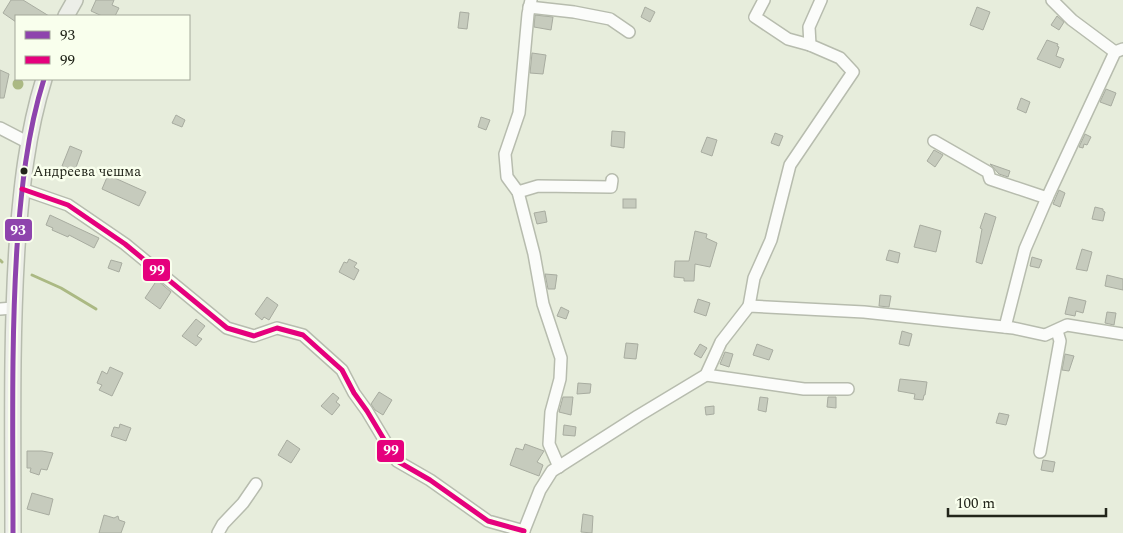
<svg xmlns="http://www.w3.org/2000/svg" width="1123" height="533" font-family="Spectral,serif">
  <rect width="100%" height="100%" fill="#e7eddc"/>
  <circle fill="#abb983" cx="18" cy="84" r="5.5"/>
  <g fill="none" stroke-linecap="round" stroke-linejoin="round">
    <g stroke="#abb983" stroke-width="3">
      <polyline points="0,260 2,262"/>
      <polyline points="32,275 61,288 96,309"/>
    </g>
  </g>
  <g fill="#c6cbbd" stroke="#a8aca0">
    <polygon points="11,0 23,0 49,16 16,16 16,22 3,13"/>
    <polygon points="96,0 114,0 112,5 119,8 115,16 102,16 91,11"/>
    <polygon points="645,7 655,12 650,22 641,17"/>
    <polygon points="977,7 990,12 983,30 970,25"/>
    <polygon points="460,12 469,13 467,29 458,28"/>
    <polygon points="535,15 553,17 551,30 534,27"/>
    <polygon points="1057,16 1064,22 1059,30 1051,25"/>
    <polygon points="1047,40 1058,44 1057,46 1059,47 1056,56 1064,59 1060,68 1037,59"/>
    <polygon points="532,53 546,55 543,74 530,73"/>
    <polygon points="0,70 9,74 4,98 0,98"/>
    <polygon points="1106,89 1116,93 1111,106 1100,102"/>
    <polygon points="1021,98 1030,102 1026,113 1017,109"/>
    <polygon points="176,115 185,120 182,127 172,123"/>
    <polygon points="481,117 490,120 486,130 478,127"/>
    <polygon points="612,131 625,132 624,148 611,146"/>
    <polygon points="775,133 783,136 779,146 771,143"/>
    <polygon points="1085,134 1091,137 1087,145 1084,144 1083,148 1079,147"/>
    <polygon points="707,137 717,140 712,156 701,152"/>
    <polygon points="70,146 82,151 75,170 62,166"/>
    <polygon points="934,150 943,155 935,167 927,161"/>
    <polygon points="990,164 1010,171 1008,177 999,174"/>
    <polygon points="108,175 146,192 139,206 102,189"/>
    <polygon points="1059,190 1065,193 1060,207 1053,204"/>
    <rect x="623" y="199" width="13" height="9"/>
    <polygon points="1095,207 1103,209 1103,211 1105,212 1103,221 1092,219"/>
    <polygon points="545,211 547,222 537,224 534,213"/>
    <polygon points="985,213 996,217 982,264 976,262 982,229 980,228"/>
    <polygon points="50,215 99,238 94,248 69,235 68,237 52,230 53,228 46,225"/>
    <polygon points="920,225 941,231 936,252 914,247"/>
    <polygon points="695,231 707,234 706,238 717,243 710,267 695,264 694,281 684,281 684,278 674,277 675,261 689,261"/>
    <polygon points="1082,249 1092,252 1087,271 1076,269"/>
    <polygon points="889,250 900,253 898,263 886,260"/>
    <polygon points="1032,257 1042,260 1039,268 1030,266"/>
    <polygon points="349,259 357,263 354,267 359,270 354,280 339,272 344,262 347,263"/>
    <polygon points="111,260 122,263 119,272 108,268"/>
    <polygon points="545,274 557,275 555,289 548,289"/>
    <polygon points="1107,275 1123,279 1123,290 1105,286"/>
    <polygon points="157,280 171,292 160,309 145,298"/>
    <polygon points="880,295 891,296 889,307 879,306"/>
    <polygon points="267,297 278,305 269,320 264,317 262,320 255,314"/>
    <polygon points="1069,297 1086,301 1083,313 1076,311 1075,316 1065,314"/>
    <polygon points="698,299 710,303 706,316 694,312"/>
    <polygon points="561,307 569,311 566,319 557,316"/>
    <polygon points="1107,312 1116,313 1114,325 1105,323"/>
    <polygon points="196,319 205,326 197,336 202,339 196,346 182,336"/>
    <polygon points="902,331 912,334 909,346 899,344"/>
    <polygon points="626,343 638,344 636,359 624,358"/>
    <polygon points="700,344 707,348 701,358 694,354"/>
    <polygon points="757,344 773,350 769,360 753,355"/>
    <polygon points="725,352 733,354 729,367 720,364"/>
    <polygon points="1065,354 1074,356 1069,371 1062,370"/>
    <polygon points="110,367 123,373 112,396 99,390 102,385 97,383 102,371 107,374"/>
    <polygon points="900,379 927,382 925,395 924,395 923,400 914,399 915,394 898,391"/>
    <polygon points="578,383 591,384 590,393 577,394"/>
    <polygon points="379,392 392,400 383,415 375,410 371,404"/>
    <polygon points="333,393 339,398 336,402 340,405 332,415 321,406"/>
    <polygon points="563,397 573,397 571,415 559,412"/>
    <polygon points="760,397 768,398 766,412 758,410"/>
    <polygon points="828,397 836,397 836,408 827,407"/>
    <polygon points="714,406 714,414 706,415 705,407"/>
    <polygon points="999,413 1009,415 1006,425 996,423"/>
    <polygon points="120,424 131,428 126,441 111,436 114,427 119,428"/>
    <polygon points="564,425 576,427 575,436 563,435"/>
    <polygon points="287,440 300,449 291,463 278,455"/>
    <polygon points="525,444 544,451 537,462 543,465 539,476 510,465 516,448 523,450"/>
    <polygon points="27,451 42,451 53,453 47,470 41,469 39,475 30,472 31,468 27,468"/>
    <polygon points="1043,460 1055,462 1053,472 1041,470"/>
    <polygon points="32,493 53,499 49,515 27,509"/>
    <polygon points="583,514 593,516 592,533 581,532"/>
    <polygon points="104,515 114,518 118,516 119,520 125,522 121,533 99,533"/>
  </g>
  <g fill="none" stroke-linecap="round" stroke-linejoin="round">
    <g stroke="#b7bcae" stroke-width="14">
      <g id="street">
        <polyline points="531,0 528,14 519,113 505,154 507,177 518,192 534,254 543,304 561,358 560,379 551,412 549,444 559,467"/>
        <polyline points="764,0 755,17 788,39 810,45"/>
        <polyline points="1052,0 1072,20 1115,52"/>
        <polyline points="529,7 574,12 610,19 629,32"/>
        <polyline points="0,128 29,143"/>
        <polyline points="934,141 988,172 990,179 1047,198"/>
        <polyline points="22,189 68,205 125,244 227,328 254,336 277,328 303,335 342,370 354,393 367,411 397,461 430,480 488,521 524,531"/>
        <polyline points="518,192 538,186 611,187 612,180"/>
        <polyline points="749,306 754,278 771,240 790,165 853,72 840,58 810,45 809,27 821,0"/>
        <polyline points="0,309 13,308"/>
        <polyline points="1005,327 1025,249 1047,198 1115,52 1123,49"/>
        <polyline points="706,375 804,389 848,389"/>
        <polyline points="1040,452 1060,341 1057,331"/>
        <polyline points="218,533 223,524 243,503 256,484"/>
        <polyline points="523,533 540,490 552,471 638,416 706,375 721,342 749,306 864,312 1013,328 1045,335 1067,325 1123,334"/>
      </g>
    </g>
    <g stroke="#b7bcae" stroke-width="18">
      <g id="secondary">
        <polyline points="66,16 75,0"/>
        <path d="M13,533C13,438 11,342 17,247C21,191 27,133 44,79"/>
      </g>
    </g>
    <use href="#street" stroke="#fbfcfa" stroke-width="11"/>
    <use href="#secondary" stroke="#eceee8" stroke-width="15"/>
    <g stroke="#f9ffed" stroke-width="9">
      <path id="bus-1" d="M13,533C13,438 11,342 17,247C21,191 27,133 44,79"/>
    </g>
    <g stroke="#f9ffed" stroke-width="9">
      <polyline id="bus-2" points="22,189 68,205 125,244 227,328 254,336 277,328 303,335 342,370 354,393 367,411 397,461 430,480 488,521 524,531"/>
    </g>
    <use href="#bus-1" stroke="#8e44ad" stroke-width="5"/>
    <use href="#bus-2" stroke="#e5007d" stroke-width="5"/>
  </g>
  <circle fill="#22251a" stroke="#f9ffed" stroke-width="2" cx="24" cy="171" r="4.5"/>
  <g text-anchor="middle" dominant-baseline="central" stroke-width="5" stroke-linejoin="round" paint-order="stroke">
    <g font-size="14" fill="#22251a" stroke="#f9ffed" text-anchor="start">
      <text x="33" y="171">Андреева чешма</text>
    </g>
  </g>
  <g stroke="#f9ffed" stroke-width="2">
    <rect x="4" y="218" width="29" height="24" rx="5" fill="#8e44ad"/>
    <rect x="142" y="258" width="29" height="24" rx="5" fill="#e5007d"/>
    <rect x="376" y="439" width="29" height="24" rx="5" fill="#e5007d"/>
  </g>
  <g font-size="14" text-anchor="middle" font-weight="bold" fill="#fff">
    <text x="18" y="235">93</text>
    <text x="157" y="275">99</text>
    <text x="391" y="455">99</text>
  </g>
  <rect x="15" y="15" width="175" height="65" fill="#f9ffed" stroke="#a3a899"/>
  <rect x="25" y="31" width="25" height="8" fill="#8e44ad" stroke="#a3a899"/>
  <text x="60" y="40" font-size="15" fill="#22251a">93</text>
  <rect x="25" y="56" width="25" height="8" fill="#e5007d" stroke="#a3a899"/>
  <text x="60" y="65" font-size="15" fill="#22251a">99</text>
  <path d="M948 508v8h158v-8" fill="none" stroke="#22251a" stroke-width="2.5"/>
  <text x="956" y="508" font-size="15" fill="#22251a" stroke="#f9ffed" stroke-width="4" paint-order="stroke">100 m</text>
</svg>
